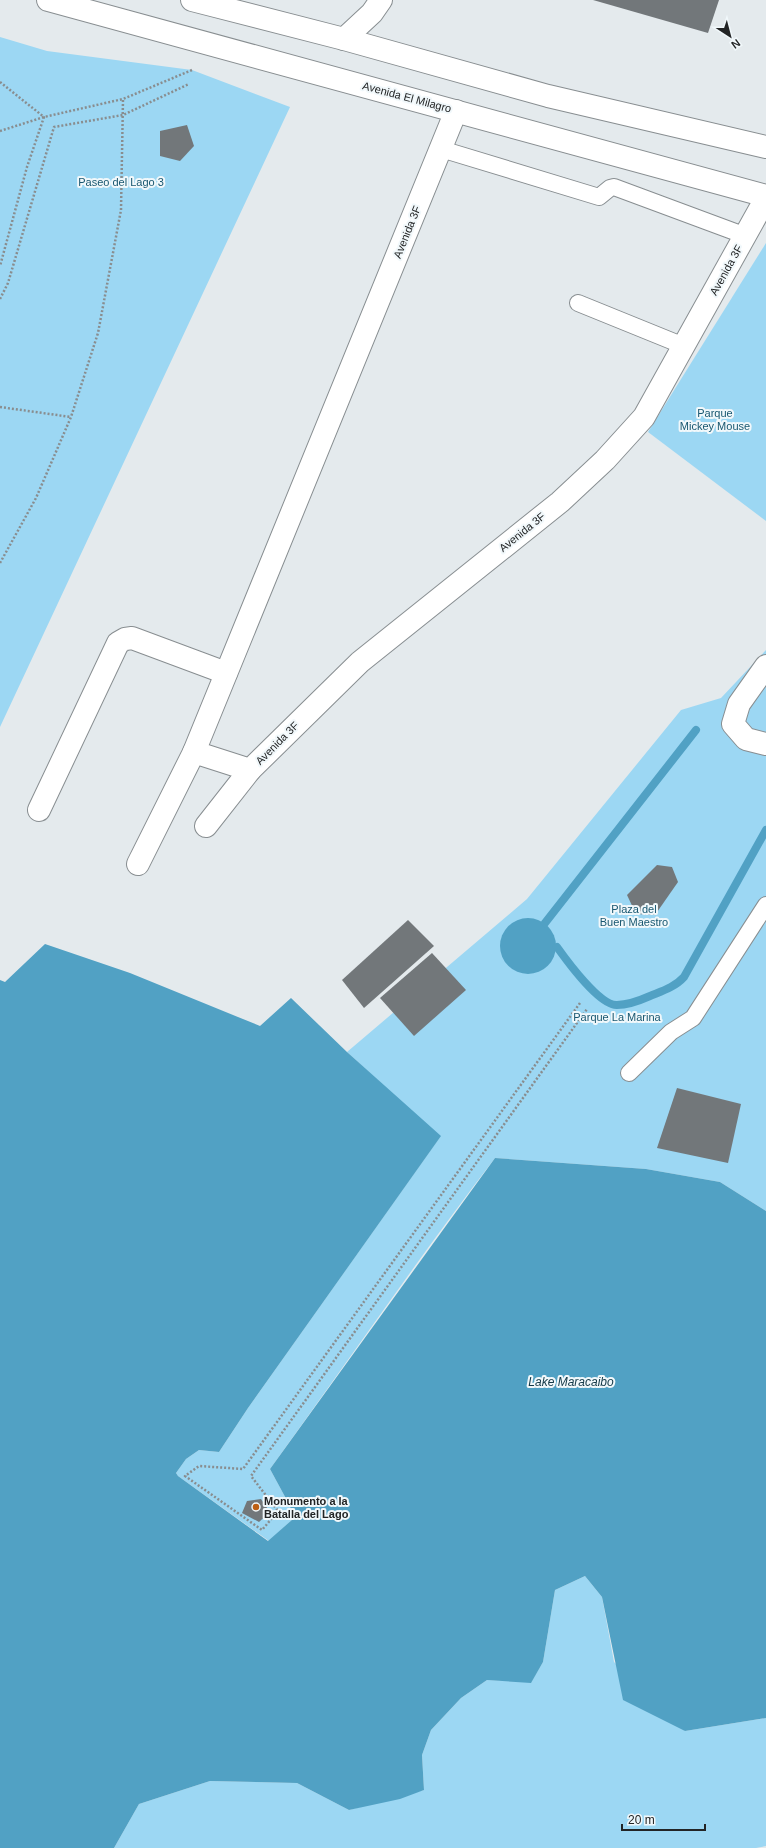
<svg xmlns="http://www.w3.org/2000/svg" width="766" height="1848" font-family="Helvetica,sans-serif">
  <rect width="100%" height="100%" fill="#e4eaed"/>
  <g fill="#9cd7f3">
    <polygon points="0,37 47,51 192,70 290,107 0,727"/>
    <polygon points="766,243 766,521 648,432"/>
    <path d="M766,650V1211L720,1182L646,1169L495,1158C417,1260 345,1365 270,1469L290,1506L293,1519L269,1541L178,1476L176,1473L186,1459L199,1450L219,1452L248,1408L440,1137L347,1052L527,899L681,710L721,698Z"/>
    <polygon points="585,1576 602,1597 614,1662 685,1731 766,1718 766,1846 756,1848 114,1848 139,1804 210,1781 297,1783 349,1810 424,1790 422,1755 431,1730 461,1698 487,1680 531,1682 543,1662 555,1590"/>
  </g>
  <g fill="#51a1c4">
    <circle cx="528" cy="946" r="28"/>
    <polygon points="45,944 130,973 260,1026 291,998 347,1052 441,1136 248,1408 219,1452 199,1450 186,1459 176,1473 178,1476 268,1541 293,1519 290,1506 270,1469 495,1158 646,1169 720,1182 766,1211 766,1718 685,1731 623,1700 602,1597 585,1576 555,1590 543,1662 531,1683 487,1680 461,1698 431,1730 422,1755 424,1790 400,1799 349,1810 297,1783 210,1781 139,1804 114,1848 0,1848 0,980 5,982"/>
  </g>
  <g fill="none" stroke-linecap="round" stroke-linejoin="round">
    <g stroke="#51a1c4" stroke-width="8">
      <polyline points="545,923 696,730"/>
      <path d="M557,947C567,961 600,1006 617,1005C627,1005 641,1000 650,996C662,991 675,987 684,977L766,830"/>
    </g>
  </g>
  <g fill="#72777a">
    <polygon points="593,0 719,0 708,33"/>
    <polygon points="187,125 194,146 180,161 160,156 160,131"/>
    <polygon points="657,865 672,867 678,882 655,915 636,914 627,895"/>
    <polygon points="408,920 434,946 364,1008 342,980"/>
    <polygon points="432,953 466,990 414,1036 380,998"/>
    <polygon points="677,1088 741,1104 728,1163 657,1148"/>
    <polygon points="261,1499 270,1512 259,1522 242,1513 247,1501"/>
  </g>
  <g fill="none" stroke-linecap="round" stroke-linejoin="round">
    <g stroke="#888e91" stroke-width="18">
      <g id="service">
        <polyline points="441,149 599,197 610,188 614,187 746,236"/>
        <polyline points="578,303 684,346"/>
        <polyline points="629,1073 671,1032 693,1018 766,905"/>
      </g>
    </g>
    <g stroke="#888e91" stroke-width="24">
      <g id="minor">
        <polyline points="344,39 372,13 381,0"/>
        <polyline points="456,111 194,752 250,770 360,662 560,502 605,460 644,417 766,198"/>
        <polyline points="766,666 739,704 733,724 746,739 766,744"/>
        <polyline points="39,810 118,643 125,639 132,638 226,673"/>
        <polyline points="206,826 250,770"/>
        <polyline points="138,864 194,752"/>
      </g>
    </g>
    <g stroke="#888e91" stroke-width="24">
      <g id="secondary">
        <polyline points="48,0 766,196"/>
        <polyline points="192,0 344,39 548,96 766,147"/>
      </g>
    </g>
    <g stroke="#898d8f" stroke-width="2.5" stroke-dasharray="2 2" stroke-linecap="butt">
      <polyline points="0,82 44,117 27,167 0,266"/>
      <polyline points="0,131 44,117 123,99 192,70"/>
      <polyline points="0,299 8,283 54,127 123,115 189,84"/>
      <polyline points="0,407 71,417"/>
      <polyline points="0,563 36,498 71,417 98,333 121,210 123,99"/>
      <polyline points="580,1003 243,1469 199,1466 185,1476 262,1530 278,1511 251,1476 587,1009"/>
    </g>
    <use href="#service" stroke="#fff" stroke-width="16"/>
    <use href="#minor" stroke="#fff" stroke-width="22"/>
    <use href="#secondary" stroke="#fff" stroke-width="22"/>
  </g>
  <circle fill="#bd5f13" stroke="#f1f8fb" stroke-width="1.5" cx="256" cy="1507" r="4"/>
  <g text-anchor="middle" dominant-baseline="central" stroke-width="4" stroke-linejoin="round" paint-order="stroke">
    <g font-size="11" fill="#222425" stroke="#f1f8fb">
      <text transform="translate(407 97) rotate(15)">Avenida El Milagro</text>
      <text transform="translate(407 232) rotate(-68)">Avenida 3F</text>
      <text transform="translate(726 270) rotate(-61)">Avenida 3F</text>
      <text transform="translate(522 532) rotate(-39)">Avenida 3F</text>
      <text transform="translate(277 743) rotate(-45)">Avenida 3F</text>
    </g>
    <g font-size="11" fill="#185770" stroke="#f1f8fb">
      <text x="121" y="182">Paseo del Lago 3</text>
      <text x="715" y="413">Parque<tspan x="715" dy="13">Mickey Mouse</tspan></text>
      <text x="634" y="909">Plaza del<tspan x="634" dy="13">Buen Maestro</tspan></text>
      <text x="617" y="1017">Parque La Marina</text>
    </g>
    <g font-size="11" font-weight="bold" fill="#222425" stroke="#f1f8fb" text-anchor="start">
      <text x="264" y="1501">Monumento a la<tspan x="264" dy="13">Batalla del Lago</tspan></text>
    </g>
    <g font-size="12" font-style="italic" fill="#133847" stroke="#f1f8fb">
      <text x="571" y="1382">Lake Maracaibo</text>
    </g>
  </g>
  <g transform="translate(730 36) rotate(144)" stroke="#f1f8fb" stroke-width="3" paint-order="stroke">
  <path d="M0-3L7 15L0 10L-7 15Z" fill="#222425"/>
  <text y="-6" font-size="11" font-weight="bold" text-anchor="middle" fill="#222425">N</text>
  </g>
  <path d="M622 1824v6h83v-6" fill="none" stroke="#222425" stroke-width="2"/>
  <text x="628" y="1824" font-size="12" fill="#222425" stroke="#f1f8fb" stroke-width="3" paint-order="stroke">20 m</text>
</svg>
